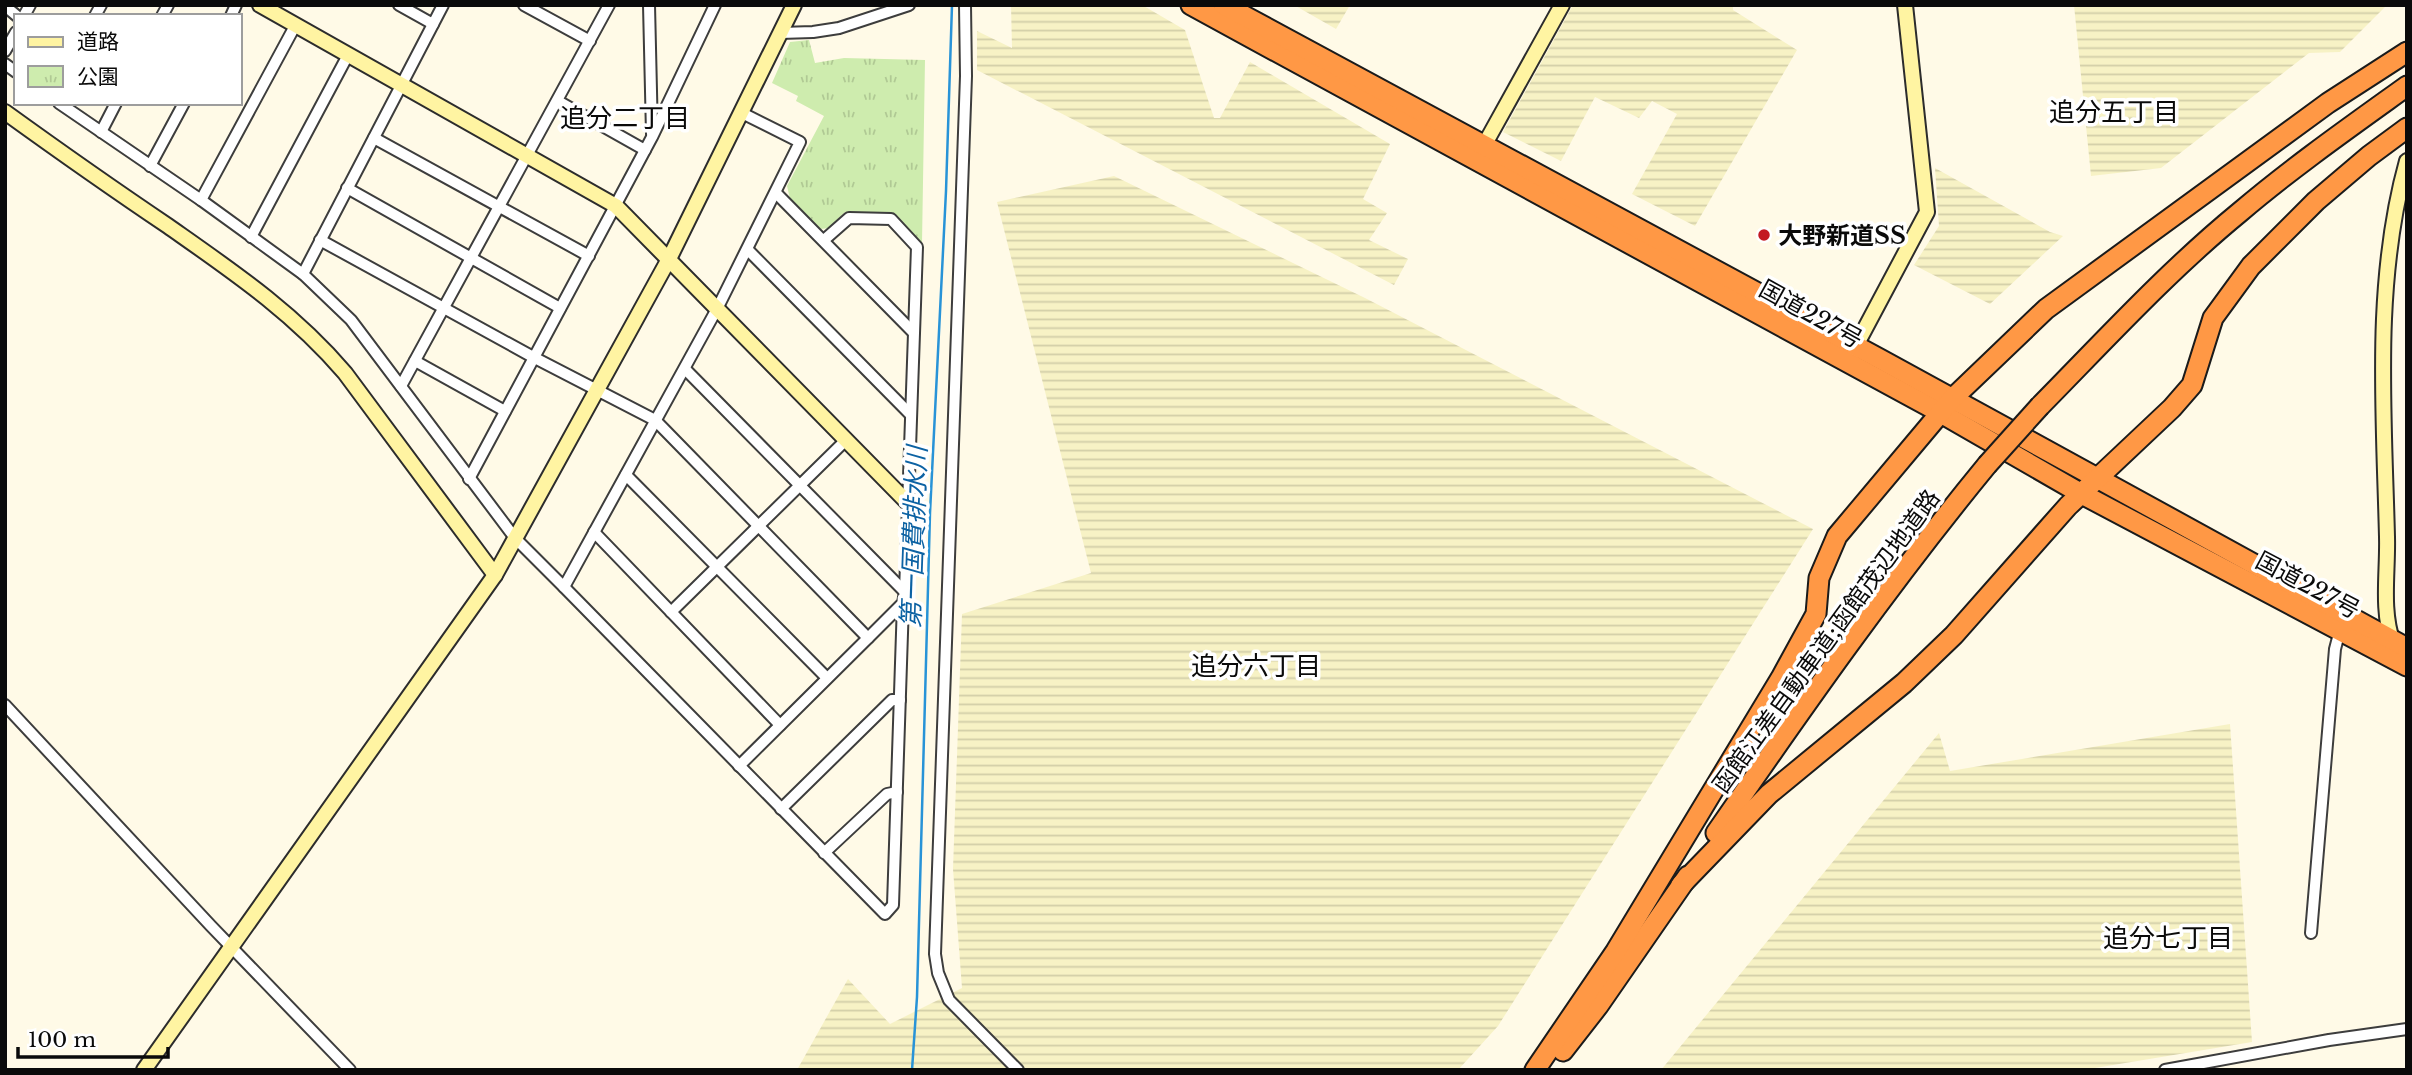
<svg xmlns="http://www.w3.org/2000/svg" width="2412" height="1075" font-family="'Libre Baskerville','Noto Sans JP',serif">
  <defs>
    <pattern id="farmland-rules" width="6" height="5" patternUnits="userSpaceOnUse" patternTransform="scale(1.75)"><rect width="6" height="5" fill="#f7f2c5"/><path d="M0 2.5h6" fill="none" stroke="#d2cea8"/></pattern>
    <pattern id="park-tufts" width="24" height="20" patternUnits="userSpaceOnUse" patternTransform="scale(1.75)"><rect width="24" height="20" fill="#ceecae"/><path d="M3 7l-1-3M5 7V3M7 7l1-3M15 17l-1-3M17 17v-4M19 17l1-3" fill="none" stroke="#b0c994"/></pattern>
  </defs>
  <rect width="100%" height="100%" fill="#fffae7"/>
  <g fill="url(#farmland-rules)">
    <polygon points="1011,5 1142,5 1185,30 1214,118 1220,118 1250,62 1390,144 1363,199 1387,213 1369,240 1408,259 1394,285 977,70 977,31 1012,48"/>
    <polygon points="1294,5 1350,5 1336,29"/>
    <polygon points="1573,5 1733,5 1733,10 1797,50 1695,226 1632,194 1677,114 1652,101 1639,118 1595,97 1561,161 1503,132"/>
    <polygon points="2074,5 2387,5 2340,52 2309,53 2161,168 2091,176"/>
    <polygon points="1935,168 2050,232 2063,236 1990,304 1914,265 1939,226"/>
    <polygon points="1114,176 1365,298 1813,529 1498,1026 1458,1070 797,1070 848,979 890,1024 962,988 953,869 962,614 1091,573 997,202"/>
    <polygon points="2230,724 2252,1042 2083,1070 1661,1070 1939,733 1950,771"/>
  </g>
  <polygon fill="url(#park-tufts)" points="809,40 815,63 844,58 925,60 922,243 893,214 845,212 829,228 821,229 790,199 787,186 824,116 796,101 798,96 772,83 790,42"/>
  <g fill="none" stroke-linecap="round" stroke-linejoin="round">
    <polyline stroke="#2893d7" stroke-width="2.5" points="912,1070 917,997 930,513 946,191 952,5"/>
    <g stroke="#3d3d3d" stroke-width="14">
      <g id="street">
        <polyline points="399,5 433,24"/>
        <polyline points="443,5 303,274 351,320 515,538 564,587 718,307 800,142 740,112"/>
        <polyline points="524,5 590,41"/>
        <polyline points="649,5 652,134"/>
        <polyline points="965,5 966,76 935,954 938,973 949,1000 1018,1070"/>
        <polyline points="5,6 17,16"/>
        <polyline points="24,16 30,5"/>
        <polyline points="95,16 101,5"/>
        <polyline points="162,16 168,5"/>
        <polyline points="231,16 236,5"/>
        <polyline points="780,33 813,32 839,28 909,5"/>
        <polyline points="5,51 16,32"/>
        <polyline points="5,64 16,72"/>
        <polyline points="558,101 645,150"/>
        <polyline points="59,103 201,200 303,274"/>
        <polyline points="101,132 116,103"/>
        <polyline points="374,138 589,256"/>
        <polyline points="150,166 184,103"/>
        <polyline points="347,188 560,308"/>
        <polyline points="776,193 913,332"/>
        <polyline points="201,200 295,26"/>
        <polyline points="251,237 348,55"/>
        <polyline points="320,240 533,357 655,420 868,638 903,603 905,592 917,247 891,219 849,218 824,240"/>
        <polyline points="748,250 911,415"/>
        <polyline points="415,361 505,411"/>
        <polyline points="685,369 905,592"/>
        <polyline points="401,386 609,5"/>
        <polyline points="626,475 827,678"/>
        <polyline points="469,479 652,137 715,5"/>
        <polyline points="594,532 780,725"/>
        <polyline points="564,587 885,914 893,905 903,603"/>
        <polyline points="671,612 847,439"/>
        <polyline points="5,705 211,926 350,1070"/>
        <polyline points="739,766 868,638"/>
        <polyline points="781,809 892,700 900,700"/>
        <polyline points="824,853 887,794 897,792"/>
        <polyline points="2311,933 2335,649 2340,630"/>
        <polyline points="2165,1070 2329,1040 2407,1029"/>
      </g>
    </g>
    <g stroke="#2c2c2c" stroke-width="18">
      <g id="secondary">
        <polyline points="260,5 616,206 908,503"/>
        <path d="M5,112C59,151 113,189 168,226C232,271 293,312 345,373L495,575"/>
        <polyline points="1481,151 1562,5"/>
        <polyline points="1851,355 1927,212 1905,5"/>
        <path d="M2393,643C2381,610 2388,572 2387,537C2384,412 2373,283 2407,161"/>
        <polyline points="144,1070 495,575 669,259 794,5"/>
      </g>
    </g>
    <g stroke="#1b1b1b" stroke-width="23">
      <g id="highway">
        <polyline points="1191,5 1941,413 2080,493 2407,666"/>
        <polyline points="1224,5 1880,359 2407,648"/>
        <path d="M2040,406C2105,340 2168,271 2240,212C2293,167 2350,127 2407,86"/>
        <path d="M1716,833C1803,707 1890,583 1987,465"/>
        <polyline points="1681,885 1769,794 1904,683 1954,635 2068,506 2172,408 2192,385 2213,318 2251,266 2316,201 2369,156 2407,128"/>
        <polyline points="1563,1051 1598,1006 1688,876"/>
        <polyline points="1535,1070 1616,951 1781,678 1816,614 1819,578 1837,536 1952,399 2046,309 2328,103 2407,52"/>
      </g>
    </g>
    <use href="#street" stroke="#fff" stroke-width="10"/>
    <use href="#secondary" stroke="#fff4a2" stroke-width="14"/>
    <use href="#highway" stroke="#ff9845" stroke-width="19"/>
    <g stroke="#1b1b1b" stroke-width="23" stroke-linecap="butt">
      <polyline id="highway-bridge" points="1987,465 2040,406"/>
    </g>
    <use href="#highway-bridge" stroke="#ff9845" stroke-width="19"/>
  </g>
  <circle fill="#c31922" stroke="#fff" stroke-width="2.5" cx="1764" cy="235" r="7"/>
  <g text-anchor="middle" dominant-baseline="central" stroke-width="7" stroke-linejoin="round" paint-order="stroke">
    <g font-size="24" font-weight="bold" fill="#0a0a0a" stroke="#fff" text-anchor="start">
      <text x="1778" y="235">大野新道SS</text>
    </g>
    <g font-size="24" fill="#0a0a0a" stroke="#fff">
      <text transform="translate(1811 314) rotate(29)">国道227号</text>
      <text transform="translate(2308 585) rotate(28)">国道227号</text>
      <text transform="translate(1826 641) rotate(-54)">函館江差自動車道;函館茂辺地道路</text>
    </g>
    <g font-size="26" fill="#0a0a0a" stroke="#fff">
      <text x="2114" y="112">追分五丁目</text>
      <text x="625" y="118">追分二丁目</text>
      <text x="1256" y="666">追分六丁目</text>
      <text x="2168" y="938">追分七丁目</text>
    </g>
    <g font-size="26" font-style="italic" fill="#0c62a3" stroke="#fff">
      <text transform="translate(914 537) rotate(-88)">第一国費排水川</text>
    </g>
  </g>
  <rect width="2412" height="1075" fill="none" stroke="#0a0a0a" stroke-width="14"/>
  <rect x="14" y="14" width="228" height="91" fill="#ffffff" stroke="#9d9d9d" stroke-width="2"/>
  <rect x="28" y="37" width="35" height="10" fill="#fff4a2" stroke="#9d9d9d" stroke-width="2"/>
  <text x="77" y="49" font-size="21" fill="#0a0a0a">道路</text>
  <rect x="28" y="66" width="35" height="21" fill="url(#park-tufts)" stroke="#9d9d9d" stroke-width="2"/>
  <text x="77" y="84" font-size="21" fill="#0a0a0a">公園</text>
  <path d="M18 1047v10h150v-10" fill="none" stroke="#0a0a0a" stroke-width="3.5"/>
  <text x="28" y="1047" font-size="21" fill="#0a0a0a" stroke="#ffffff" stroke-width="5" paint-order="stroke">100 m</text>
</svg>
